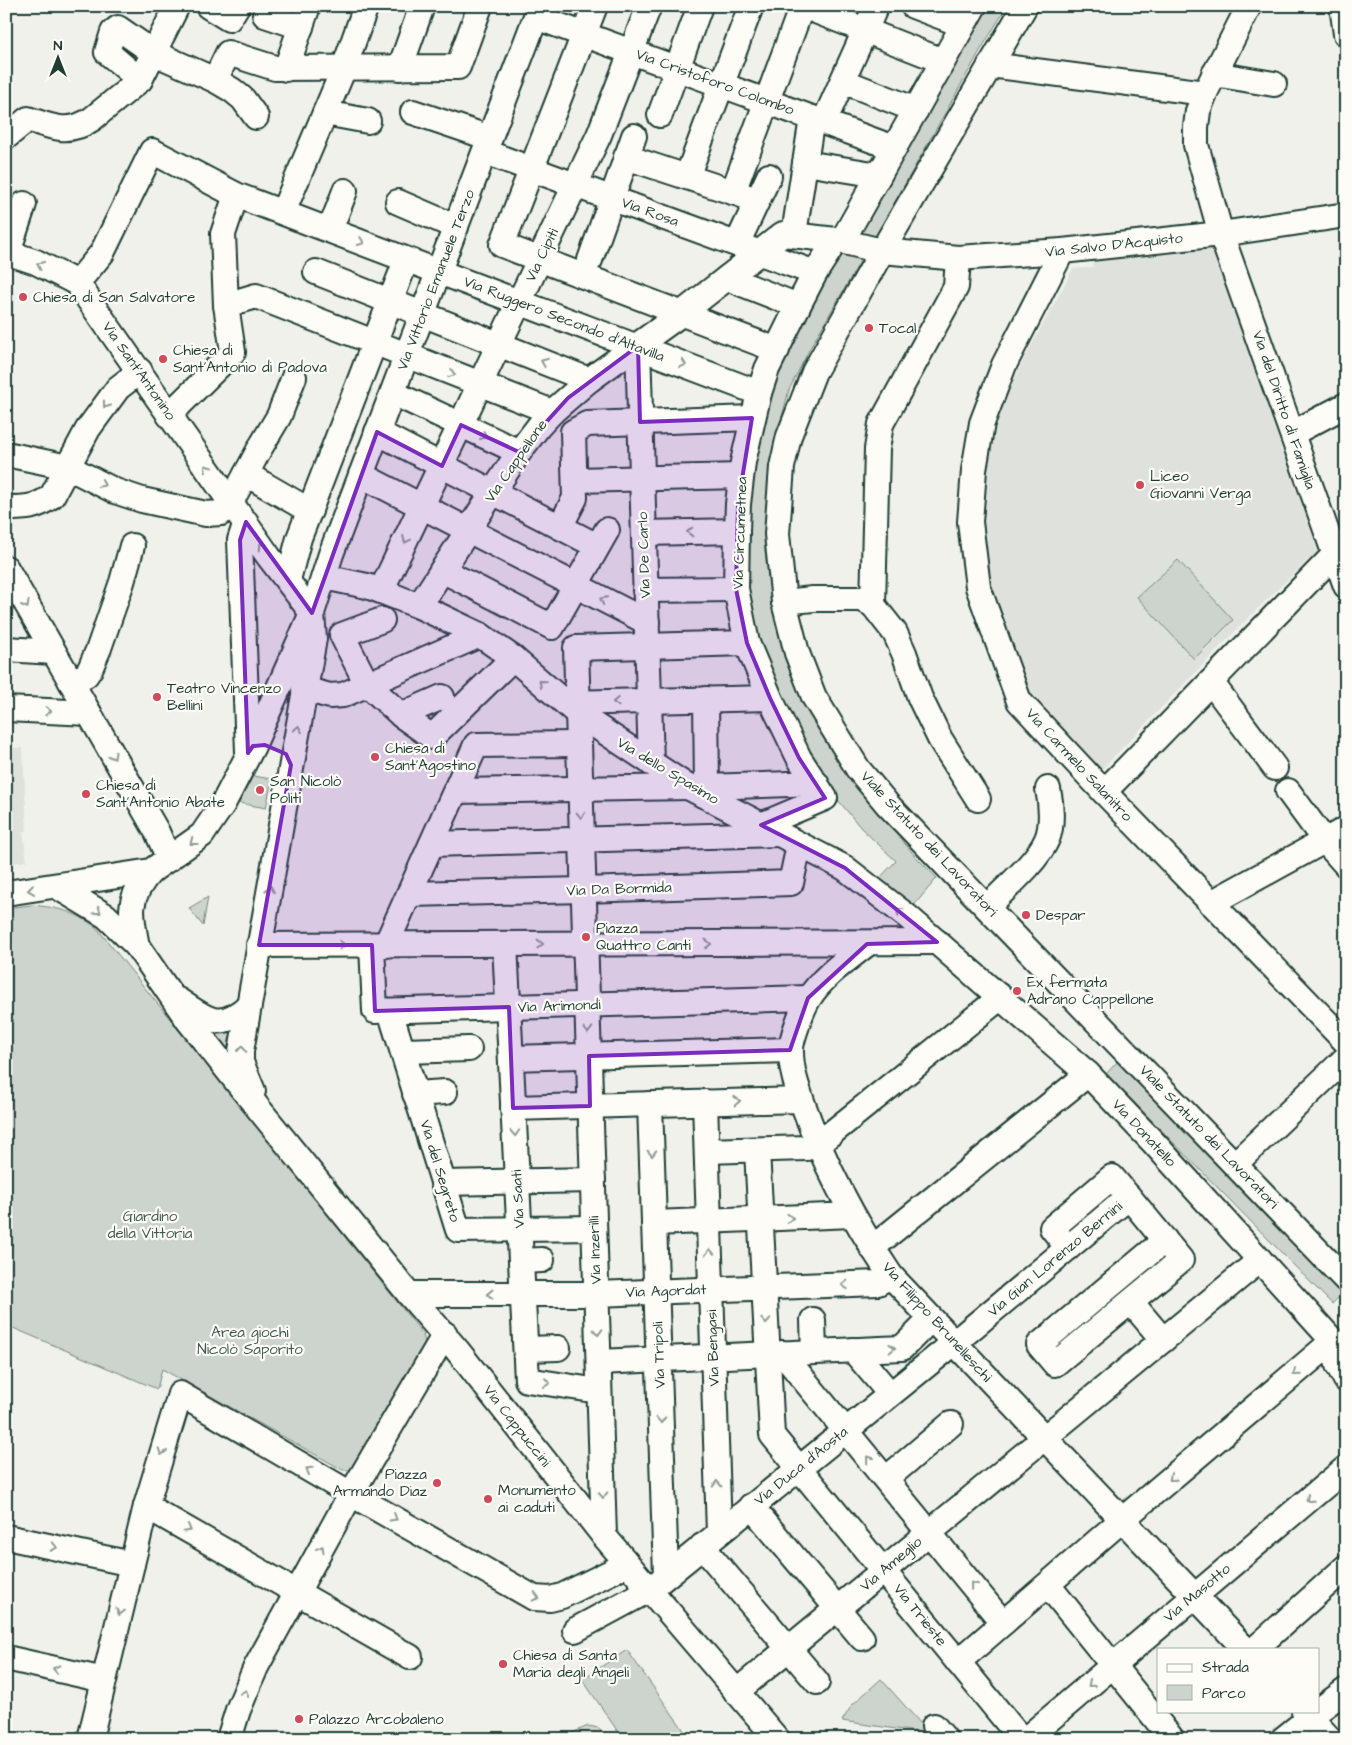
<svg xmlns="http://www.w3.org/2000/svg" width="1352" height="1745" font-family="'Architects Daughter',sans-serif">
  <rect width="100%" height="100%" fill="#f0f1eb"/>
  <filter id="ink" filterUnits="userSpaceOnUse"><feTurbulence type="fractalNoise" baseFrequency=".02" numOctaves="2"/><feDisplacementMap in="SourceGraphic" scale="10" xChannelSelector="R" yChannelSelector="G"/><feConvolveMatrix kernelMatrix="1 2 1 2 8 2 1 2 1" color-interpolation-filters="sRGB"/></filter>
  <g filter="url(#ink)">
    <g fill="#dfe2dc">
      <polygon points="1211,248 1318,551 1258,608 1102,769 1030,695 986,572 983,522 989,447 1005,399 1025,357 1073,269 1093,267 1092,262"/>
      <polygon points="6,748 23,748 27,831 23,832 27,861 6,864"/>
    </g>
    <g fill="#cdd3cd" stroke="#768880">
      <polygon points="980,6 1007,6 980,51 874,239 851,235"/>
      <polygon points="842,247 864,255 810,348 789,390 774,447 766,505 765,551 778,628 803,700 834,754 851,779 916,857 937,878 911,909 875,883 896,861 861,828 838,800 807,755 769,678 750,616 745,567 746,498 776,372"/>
      <polygon points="1178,560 1233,620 1194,659 1137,597"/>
      <polygon points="253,776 272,779 266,808 239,803"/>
      <polygon points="208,897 203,926 189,908"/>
      <path d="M32,905C60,908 73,911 96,927L423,1334L425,1343L418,1361L356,1463L349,1470H343L162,1369L157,1389L6,1325V908Z"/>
      <polygon points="205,1027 233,1027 229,1058"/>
      <polygon points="1120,1059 1343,1293 1332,1304 1106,1074"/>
      <polygon points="627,1650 690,1739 623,1739 582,1679"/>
      <polygon points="881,1679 930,1734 842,1721 852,1705"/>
      <polygon points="588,1726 599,1728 606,1739 558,1739"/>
    </g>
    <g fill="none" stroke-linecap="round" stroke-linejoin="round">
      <g stroke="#1f3d34" stroke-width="28">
        <g id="minor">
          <polyline points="208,6 229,19 237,6"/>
          <polyline points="595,6 502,245 777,350"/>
          <polyline points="803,6 943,61"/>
          <polyline points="913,6 963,25"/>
          <polyline points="1025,6 882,251 814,372 789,436 782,467 777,534 784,602 797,653 814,697 858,769 888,805 1346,1280"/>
          <polyline points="1249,6 1205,93 1198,111 1196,127 1196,145 1221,234 1346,586"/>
          <polyline points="1342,6 1346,34"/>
          <polyline points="265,15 301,27"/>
          <polyline points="536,17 894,148"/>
          <polyline points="990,65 1205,93"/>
          <polyline points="400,68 422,6"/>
          <polyline points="286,69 308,6"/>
          <polyline points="1214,74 1274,84"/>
          <polyline points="140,80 107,52 113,32 118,28 154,53 215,80 232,90 243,99 256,117"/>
          <polyline points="215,80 228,53 275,68 458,67 480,6"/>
          <polyline points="843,81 916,110"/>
          <polyline points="413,112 490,138"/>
          <polyline points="325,113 368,121"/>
          <polyline points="660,115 700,6"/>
          <polyline points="824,122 876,6"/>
          <path d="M6,137L28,119C51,127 69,135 92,119L140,80L177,6"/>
          <polyline points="485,152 815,273"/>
          <polyline points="626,157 757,200"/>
          <polyline points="805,163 879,175"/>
          <polyline points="687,177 751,6"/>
          <polyline points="733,192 802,6"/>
          <polyline points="398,202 456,227"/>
          <polyline points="283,212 344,68 366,6"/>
          <polyline points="330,230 345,191"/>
          <polyline points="794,234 812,118"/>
          <polyline points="842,241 974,6"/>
          <polyline points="737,244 769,176"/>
          <polyline points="1062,251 1004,365 982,423 974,470 970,522 978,587 1019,701 1104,792 1346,1042"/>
          <polyline points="6,252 36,262 77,283 269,557 312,613 314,639 241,1051 241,1062 253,1091"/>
          <polyline points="8,252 24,204"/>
          <polyline points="590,260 634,136"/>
          <polyline points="316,272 589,380"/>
          <polyline points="727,278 798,306"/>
          <polyline points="77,283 102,253 152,151 236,195 759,393"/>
          <polyline points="226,305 256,296 552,412"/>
          <polyline points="638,346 651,763"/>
          <polyline points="393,393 519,452"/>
          <polyline points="169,415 233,352 226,305 223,234 236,195"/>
          <polyline points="377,432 597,546"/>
          <polyline points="1293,433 1346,405"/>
          <polyline points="6,454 68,467 115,491 142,500 206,514 221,513 231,502 260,448 279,416 294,377"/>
          <polyline points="246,474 310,511"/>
          <polyline points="361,475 647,622"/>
          <polyline points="575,480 741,476"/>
          <path d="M6,508C26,508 36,508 52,496L88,429L118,388L140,371"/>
          <polyline points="246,522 240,540 248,752"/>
          <polyline points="560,527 575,498 573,432 587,424 752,418"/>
          <polyline points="644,533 737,531"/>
          <polyline points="6,568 157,832 169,859"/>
          <polyline points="442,570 552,627 607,530"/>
          <polyline points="324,577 367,586 381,591 419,606 480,635 513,658 578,714 688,787 845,868 908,917 1088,1074 1154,1143 1333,1341 1346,1347"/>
          <polyline points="288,580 299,538 402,271"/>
          <polyline points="645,590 736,589"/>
          <polyline points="381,591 599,135 649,6"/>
          <polyline points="784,602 813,599 862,599 873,605 895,633 904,653 920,698 940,739 978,799"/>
          <polyline points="873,605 877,449 881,424 956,287 958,258"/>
          <polyline points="419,606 519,452 539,426 552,412 589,380 681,314 783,234 836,240 882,251 958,258 1062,251 1221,234 1346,215"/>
          <polyline points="382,620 342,635 367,684 401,715 432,737 513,658"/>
          <polyline points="6,649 53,652"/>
          <polyline points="71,682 86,675 90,669 99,648 122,582 132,546"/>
          <polyline points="1211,682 1275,768"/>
          <polyline points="304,689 330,696 343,695 480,635"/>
          <polyline points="567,703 770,698"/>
          <polyline points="6,709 89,713"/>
          <polyline points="401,715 442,697"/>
          <polyline points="707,787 816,783"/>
          <polyline points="456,791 688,787"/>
          <polyline points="1288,791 1324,840 1346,865"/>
          <polyline points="1104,792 1334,555 1346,549"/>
          <polyline points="703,795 707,787 706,699"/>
          <polyline points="761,825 825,798 799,758 770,698 747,643 736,589 737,531 738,504 743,462 759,393 767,369 798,306 815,273 836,240"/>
          <polyline points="432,844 778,834"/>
          <polyline points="56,886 106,916 137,946 188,1020 241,1087 409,1294 457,1350 604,1536 777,1739"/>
          <polyline points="6,893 151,871 202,835 223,804 253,746 312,613 331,554 361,475 540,6"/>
          <polyline points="409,894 584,890 791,883 799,845"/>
          <polyline points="1211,903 1346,829"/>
          <path d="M987,907C1005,889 1038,861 1047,839C1053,825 1051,803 1048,789"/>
          <polyline points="505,944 527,1380 599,1391"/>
          <path d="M867,944C847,960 823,976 809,998C803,1007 790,1041 791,1052C791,1071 798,1090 804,1107C825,1167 856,1224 891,1276L1245,1649"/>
          <polyline points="259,945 937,942"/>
          <polyline points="372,945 375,1011 808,998"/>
          <polyline points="386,945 476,745 579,744"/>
          <path d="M137,946C130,912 127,898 151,871"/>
          <path d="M178,1000C207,1019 219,1032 248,1006"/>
          <polyline points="390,1011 458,1230 594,1228"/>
          <polyline points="403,1051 469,1049"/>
          <polyline points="511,1058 790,1050"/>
          <polyline points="415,1094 445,1092"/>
          <polyline points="705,1102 719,1533"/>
          <polyline points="650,1104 666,1575"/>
          <polyline points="513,1108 801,1100"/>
          <polyline points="757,1150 772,1435 1021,1739"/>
          <polyline points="707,1151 807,1148 818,1144 1001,997"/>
          <polyline points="1235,1164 1346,1058"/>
          <polyline points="443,1183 593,1180"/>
          <polyline points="654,1223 853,1215"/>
          <polyline points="872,1248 1088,1074"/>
          <polyline points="1068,1248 1052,1228 1112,1177 1129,1197"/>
          <polyline points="521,1261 542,1260"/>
          <polyline points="409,1294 596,1294 878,1283 891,1276"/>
          <polyline points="1131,1302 1163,1340"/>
          <polyline points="813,1320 814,1352"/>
          <polyline points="1333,1341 1338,1365 1346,1380"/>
          <polyline points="526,1349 558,1348"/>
          <polyline points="853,1350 890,1394"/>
          <polyline points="782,1353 1003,1623"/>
          <polyline points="599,1362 902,1348 931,1319"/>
          <polyline points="886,1479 951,1424"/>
          <polyline points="146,1506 410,1657"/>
          <polyline points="751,1506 862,1638"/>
          <polyline points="604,1536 576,648 747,643"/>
          <polyline points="6,1537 132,1564"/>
          <polyline points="702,1546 817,1682"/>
          <polyline points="1048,1585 1172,1739"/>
          <polyline points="575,1630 649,1590 954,1343 1129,1197 1181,1260 1055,1364 1039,1345 1165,1240"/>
          <polyline points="1255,1649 1346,1567"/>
          <polyline points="6,1658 104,1680"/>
          <polyline points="958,1662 1123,1519 1333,1341"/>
          <polyline points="736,1692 1260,1260"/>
          <polyline points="1304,1711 1330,1739"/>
          <polyline points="1318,1711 1346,1690"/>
          <polyline points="934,1726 945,1739"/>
          <polyline points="90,1739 146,1506 180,1394 351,1494 534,1598 550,1599 562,1596 627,1564"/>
          <polyline points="229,1739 238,1710 256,1667 351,1494 445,1334"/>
          <polyline points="1026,1739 1346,1468"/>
          <polyline points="1283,1739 1318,1711"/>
        </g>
      </g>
      <use href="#minor" stroke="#fdfcf7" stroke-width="24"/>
    </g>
    <defs><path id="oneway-chevron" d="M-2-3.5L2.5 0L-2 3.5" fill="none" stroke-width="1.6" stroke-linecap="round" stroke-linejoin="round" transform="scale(1.25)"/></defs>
    <g stroke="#8e9c96">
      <use href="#oneway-chevron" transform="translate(361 242) rotate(21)"/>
      <use href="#oneway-chevron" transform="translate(40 265) rotate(-155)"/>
      <use href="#oneway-chevron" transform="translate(544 362) rotate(-158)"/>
      <use href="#oneway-chevron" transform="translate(683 364) rotate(21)"/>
      <use href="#oneway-chevron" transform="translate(452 374) rotate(21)"/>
      <use href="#oneway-chevron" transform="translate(106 405) rotate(126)"/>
      <use href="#oneway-chevron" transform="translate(484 436) rotate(25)"/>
      <use href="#oneway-chevron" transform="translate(207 468) rotate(-126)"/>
      <use href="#oneway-chevron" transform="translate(102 484) rotate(28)"/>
      <use href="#oneway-chevron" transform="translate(690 532) rotate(179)"/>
      <use href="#oneway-chevron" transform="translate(406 540) rotate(116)"/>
      <use href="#oneway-chevron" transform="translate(262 546) rotate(-124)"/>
      <use href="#oneway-chevron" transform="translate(603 600) rotate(-153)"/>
      <use href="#oneway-chevron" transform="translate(26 605) rotate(60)"/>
      <use href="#oneway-chevron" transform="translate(542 683) rotate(-140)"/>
      <use href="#oneway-chevron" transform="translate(616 702) rotate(178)"/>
      <use href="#oneway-chevron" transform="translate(48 711) rotate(3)"/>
      <use href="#oneway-chevron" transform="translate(298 729) rotate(-80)"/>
      <use href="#oneway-chevron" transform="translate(113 756) rotate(60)"/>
      <use href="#oneway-chevron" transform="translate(581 815) rotate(88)"/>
      <use href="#oneway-chevron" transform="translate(193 842) rotate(142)"/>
      <use href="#oneway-chevron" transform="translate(270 889) rotate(-80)"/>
      <use href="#oneway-chevron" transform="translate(31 890) rotate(172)"/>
      <use href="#oneway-chevron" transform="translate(98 911) rotate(34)"/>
      <use href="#oneway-chevron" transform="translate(899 911) rotate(-142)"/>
      <use href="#oneway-chevron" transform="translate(540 944)"/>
      <use href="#oneway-chevron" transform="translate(708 944)"/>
      <use href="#oneway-chevron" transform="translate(342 945)"/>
      <use href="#oneway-chevron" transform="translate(588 1030) rotate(88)"/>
      <use href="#oneway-chevron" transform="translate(242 1049) rotate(-85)"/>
      <use href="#oneway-chevron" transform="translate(737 1101) rotate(-2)"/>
      <use href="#oneway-chevron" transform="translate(515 1133) rotate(87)"/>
      <use href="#oneway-chevron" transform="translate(652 1153) rotate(88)"/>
      <use href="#oneway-chevron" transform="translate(790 1218) rotate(-2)"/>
      <use href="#oneway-chevron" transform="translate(710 1252) rotate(-92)"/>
      <use href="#oneway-chevron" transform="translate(845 1285) rotate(178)"/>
      <use href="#oneway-chevron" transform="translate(490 1294) rotate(-180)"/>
      <use href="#oneway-chevron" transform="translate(766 1321) rotate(87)"/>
      <use href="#oneway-chevron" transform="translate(598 1332) rotate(88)"/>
      <use href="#oneway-chevron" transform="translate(892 1348) rotate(-3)"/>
      <use href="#oneway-chevron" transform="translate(1296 1373) rotate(140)"/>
      <use href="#oneway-chevron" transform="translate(547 1383) rotate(8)"/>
      <use href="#oneway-chevron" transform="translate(661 1420) rotate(88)"/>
      <use href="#oneway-chevron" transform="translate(162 1452) rotate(107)"/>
      <use href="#oneway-chevron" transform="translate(869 1459) rotate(-129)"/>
      <use href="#oneway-chevron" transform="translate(309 1470) rotate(-150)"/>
      <use href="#oneway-chevron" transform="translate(1172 1478) rotate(140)"/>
      <use href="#oneway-chevron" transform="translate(717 1484) rotate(-92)"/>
      <use href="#oneway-chevron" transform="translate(603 1495) rotate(88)"/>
      <use href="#oneway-chevron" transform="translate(1309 1499) rotate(140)"/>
      <use href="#oneway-chevron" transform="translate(394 1518) rotate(30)"/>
      <use href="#oneway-chevron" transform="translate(188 1529) rotate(29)"/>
      <use href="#oneway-chevron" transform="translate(54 1547) rotate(12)"/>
      <use href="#oneway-chevron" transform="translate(321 1549) rotate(-61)"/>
      <use href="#oneway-chevron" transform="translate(973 1585) rotate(-129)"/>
      <use href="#oneway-chevron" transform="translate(536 1597) rotate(14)"/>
      <use href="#oneway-chevron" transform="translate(120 1612) rotate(104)"/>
      <use href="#oneway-chevron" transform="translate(56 1669) rotate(-167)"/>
      <use href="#oneway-chevron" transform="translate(1091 1684) rotate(140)"/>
      <use href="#oneway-chevron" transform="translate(245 1693) rotate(-68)"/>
    </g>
  </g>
  <path fill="#7b2cbf" fill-opacity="0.2" stroke="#7b2cbf" stroke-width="4" stroke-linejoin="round" d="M638,346L640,422L752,418L738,504L736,589L747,643L770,698L799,758L825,798L761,825L845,868L937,942L867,944L808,998L790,1050L589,1056L590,1106L513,1108L509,1007L375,1011L372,945H259L291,765L286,754L265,745L253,746L248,753L240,540L246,522L312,613L377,432L442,466L461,425L519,452L568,398Z"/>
  <g fill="#d1495b" stroke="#fdfcf7" stroke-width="2">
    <circle cx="23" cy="297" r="5"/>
    <circle cx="869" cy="328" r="5"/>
    <circle cx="163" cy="359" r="5"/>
    <circle cx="1140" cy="485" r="5"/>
    <circle cx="157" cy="697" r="5"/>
    <circle cx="375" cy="757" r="5"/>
    <circle cx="260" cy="790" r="5"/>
    <circle cx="86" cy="794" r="5"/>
    <circle cx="1026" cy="915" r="5"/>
    <circle cx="586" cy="937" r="5"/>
    <circle cx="1017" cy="991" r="5"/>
    <circle cx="437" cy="1483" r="5"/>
    <circle cx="488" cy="1499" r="5"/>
    <circle cx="503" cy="1664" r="5"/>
    <circle cx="299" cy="1719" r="5"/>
  </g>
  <g text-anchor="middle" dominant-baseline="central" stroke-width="4.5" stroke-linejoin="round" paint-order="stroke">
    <g font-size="15" fill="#1f3d34" stroke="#fdfcf7">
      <text transform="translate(715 82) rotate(20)">Via Cristoforo Colombo</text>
      <text transform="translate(650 212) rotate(20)">Via Rosa</text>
      <text transform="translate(1114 245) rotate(-6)">Via Salvo D'Acquisto</text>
      <text transform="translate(542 255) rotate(-64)">Via Cipitì</text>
      <text transform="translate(436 280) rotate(-69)">Via Vittorio Emanuele Terzo</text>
      <text transform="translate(564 319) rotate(21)">Via Ruggero Secondo d'Altavilla</text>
      <text transform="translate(139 371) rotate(55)">Via Sant'Antonino</text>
      <text transform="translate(1284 410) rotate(71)">Via del Diritto di Famiglia</text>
      <text transform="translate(516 461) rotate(-55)">Via Cappellone</text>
      <text transform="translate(740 533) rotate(-88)">Via Circumetnea</text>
      <text transform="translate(644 555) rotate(-92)">Via De Carlo</text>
      <text transform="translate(1079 765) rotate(47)">Via Carmelo Salanitro</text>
      <text transform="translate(668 771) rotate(31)">Via dello Spasimo</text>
      <text transform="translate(929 844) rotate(47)">Viale Statuto dei Lavoratori</text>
      <text transform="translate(619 889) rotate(-2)">Via Da Bormida</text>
      <text transform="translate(559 1006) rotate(-2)">Via Arimondi</text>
      <text transform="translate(1144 1133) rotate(47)">Via Donatello</text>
      <text transform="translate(1209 1137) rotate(46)">Viale Statuto dei Lavoratori</text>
      <text transform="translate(440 1171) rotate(73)">Via del Segreto</text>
      <text transform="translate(518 1199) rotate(-93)">Via Saati</text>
      <text transform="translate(595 1250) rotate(-92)">Via Inzerilli</text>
      <text transform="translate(1055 1259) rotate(-40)">Via Gian Lorenzo Bernini</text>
      <text transform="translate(666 1291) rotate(-2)">Via Agordat</text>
      <text transform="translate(937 1322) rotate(48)">Via Filippo Brunelleschi</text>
      <text transform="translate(713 1348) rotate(-92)">Via Bengasi</text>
      <text transform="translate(659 1355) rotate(-92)">Via Tripoli</text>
      <text transform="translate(517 1426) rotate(52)">Via Cappuccini</text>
      <text transform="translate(801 1466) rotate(-39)">Via Duca d'Aosta</text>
      <text transform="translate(891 1564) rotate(-40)">Via Ameglio</text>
      <text transform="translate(1197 1593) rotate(-40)">Via Masotto</text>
      <text transform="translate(920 1615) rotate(51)">Via Trieste</text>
    </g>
    <g font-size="15" fill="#1f3d34" stroke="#fdfcf7" text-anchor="start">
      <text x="33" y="297">Chiesa di San Salvatore</text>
      <text x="879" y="328">Tocal</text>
      <text x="173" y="350">Chiesa di<tspan x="173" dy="17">Sant'Antonio di Padova</tspan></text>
      <text x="1150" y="476">Liceo<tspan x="1150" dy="17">Giovanni Verga</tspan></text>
      <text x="167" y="688">Teatro Vincenzo<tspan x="167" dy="17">Bellini</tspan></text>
      <text x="385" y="748">Chiesa di<tspan x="385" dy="17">Sant'Agostino</tspan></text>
      <text x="270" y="781">San Nicolò<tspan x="270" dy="17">Politi</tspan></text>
      <text x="96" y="785">Chiesa di<tspan x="96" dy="17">Sant'Antonio Abate</tspan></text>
      <text x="1036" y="915">Despar</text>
      <text x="596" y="928">Piazza<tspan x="596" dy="17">Quattro Canti</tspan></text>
      <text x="1027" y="982">Ex fermata<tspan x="1027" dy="17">Adrano Cappellone</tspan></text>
      <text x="427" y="1474" text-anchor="end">Piazza<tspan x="427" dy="17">Armando Diaz</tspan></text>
      <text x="498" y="1490">Monumento<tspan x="498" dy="17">ai caduti</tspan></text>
      <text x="513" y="1655">Chiesa di Santa<tspan x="513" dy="17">Maria degli Angeli</tspan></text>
      <text x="309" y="1719">Palazzo Arcobaleno</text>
    </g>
    <g font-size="15" fill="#425b53" stroke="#fdfcf7">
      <text x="150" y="1216">Giardino<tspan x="150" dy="17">della Vittoria</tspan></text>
      <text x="250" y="1332">Area giochi<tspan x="250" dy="17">Nicolò Saporito</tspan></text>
    </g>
  </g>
  <rect width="1352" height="1745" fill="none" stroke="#fdfcf7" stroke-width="25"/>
  <rect x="12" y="12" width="1327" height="1720" fill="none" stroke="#1f3d34" stroke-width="2" filter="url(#ink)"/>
  <rect x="1157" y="1648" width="162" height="65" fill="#fdfcf7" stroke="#a4b0a9"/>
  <rect x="1167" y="1664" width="25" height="8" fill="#fdfcf7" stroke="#a4b0a9"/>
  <text x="1202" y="1672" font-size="15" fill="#1f3d34">Strada</text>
  <rect x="1167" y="1685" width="25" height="15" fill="#cdd3cd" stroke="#a4b0a9"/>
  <text x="1202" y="1698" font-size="15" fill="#1f3d34">Parco</text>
  <g transform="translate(58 58)" stroke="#fdfcf7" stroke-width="4" paint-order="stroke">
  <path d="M0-4L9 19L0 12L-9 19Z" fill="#1f3d34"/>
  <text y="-8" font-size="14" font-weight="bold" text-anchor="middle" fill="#1f3d34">N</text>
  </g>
</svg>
